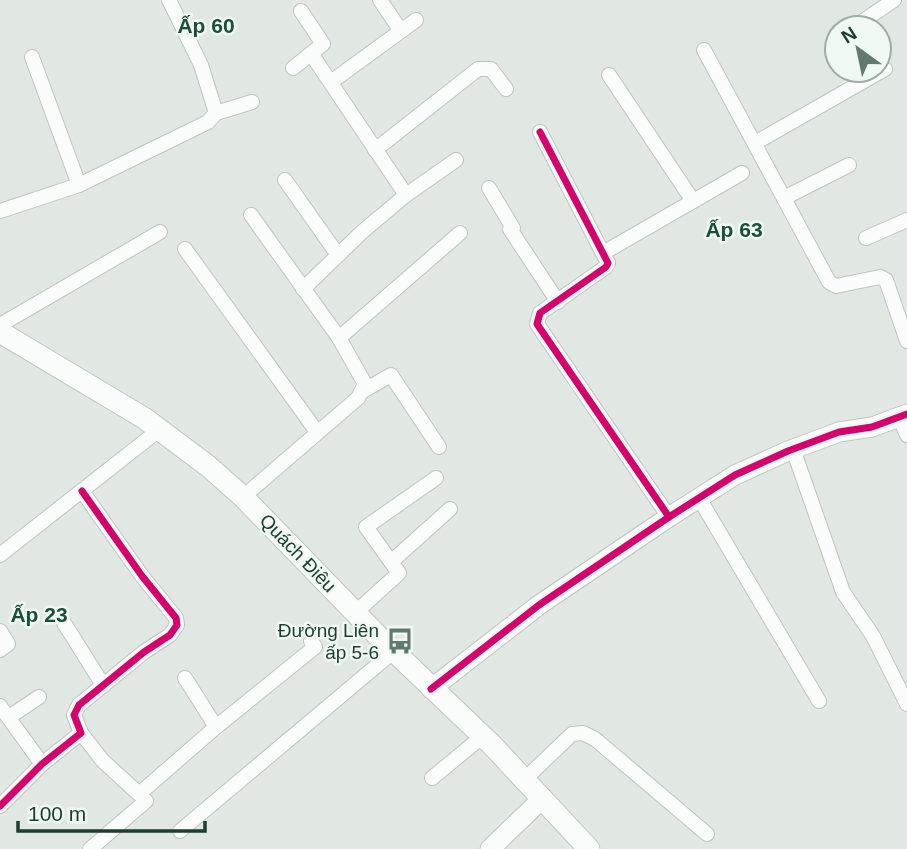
<svg xmlns="http://www.w3.org/2000/svg" width="907" height="849" font-family="Helvetica,sans-serif">
  <rect width="100%" height="100%" fill="#e1e8e4"/>
  <g fill="none" stroke-linecap="round" stroke-linejoin="round">
    <g stroke="#bec5c1" stroke-width="16">
      <g id="minor">
        <polyline points="380,0 401,31"/>
        <polyline points="853,28 894,0"/>
        <polyline points="704,50 829,282 836,286 880,277 886,280 907,341"/>
        <polyline points="312,55 406,195"/>
        <polyline points="32,57 79,185"/>
        <polyline points="293,68 323,44 301,11"/>
        <polyline points="609,75 693,201"/>
        <polyline points="331,82 416,20"/>
        <polyline points="216,113 252,102"/>
        <polyline points="540,132 608,263 606,267 540,313 537,324 669,517"/>
        <polyline points="755,143 885,69"/>
        <polyline points="375,150 478,69 491,69 506,89"/>
        <polyline points="285,180 338,255"/>
        <polyline points="489,188 513,228 510,229 558,302"/>
        <polyline points="784,198 849,165"/>
        <polyline points="0,211 79,185 208,122 216,113 201,65 169,0"/>
        <polyline points="866,238 907,220"/>
        <polyline points="185,249 317,432"/>
        <polyline points="603,253 742,173"/>
        <polyline points="303,289 362,232 406,195 456,160"/>
        <polyline points="0,325 160,232"/>
        <polyline points="339,338 460,233"/>
        <polyline points="361,392 391,375 439,447"/>
        <polyline points="899,417 907,435"/>
        <polyline points="793,449 843,592 873,636 907,704"/>
        <polyline points="243,497 358,398 365,384 339,338 251,215"/>
        <polyline points="699,498 819,701"/>
        <polyline points="0,555 159,430"/>
        <polyline points="391,562 366,527 436,478"/>
        <polyline points="355,613 399,573 391,562 450,509"/>
        <polyline points="64,623 103,685"/>
        <polyline points="0,631 8,644 0,650"/>
        <polyline points="185,678 216,727"/>
        <polyline points="0,706 42,764"/>
        <polyline points="9,717 39,697"/>
        <polyline points="81,733 103,761 139,794 216,727 315,647 311,641"/>
        <polyline points="432,778 483,736"/>
        <polyline points="525,779 572,734 583,733 595,739 707,834"/>
        <polyline points="0,806 42,764 81,733 74,715 79,705 144,652 170,635 177,625 176,618 142,576 82,491"/>
        <polyline points="180,831 393,652"/>
        <polyline points="90,849 146,801"/>
      </g>
    </g>
    <g stroke="#bec5c1" stroke-width="21">
      <g id="tertiary">
        <polyline points="431,689 539,605 669,517 735,475 788,451 839,432 872,427 907,414"/>
        <polyline points="490,849 543,798"/>
      </g>
    </g>
    <g stroke="#bdc6c1" stroke-width="23">
      <polyline id="secondary" points="0,332 144,418 208,466 243,497 379,637 492,745 589,849"/>
    </g>
    <use href="#minor" stroke="#fafcfb" stroke-width="14"/>
    <use href="#tertiary" stroke="#fafcfb" stroke-width="19"/>
    <use href="#secondary" stroke="#fafcfb" stroke-width="21"/>
    <g stroke="#eff8f2" stroke-width="11">
      <g id="cycleway">
        <polyline points="540,132 608,263 606,267 540,313 537,324 669,517"/>
        <polyline points="431,689 539,605 669,517 735,475 788,451 839,432 872,427 907,414"/>
        <polyline points="0,806 42,764 81,733 74,715 79,705 144,652 170,635 177,625 176,618 142,576 82,491"/>
      </g>
    </g>
    <use href="#cycleway" stroke="#d6006c" stroke-width="7"/>
  </g>
  <defs>
    <g id="bus-bare" transform="scale(2.1)"><path d="M-5-6H5V4H4V6H2V4H-2V6H-4V4H-5ZM-3.5-4V0h7V-4ZM-3.5 1.2v1.5H-2V1.2ZM2 1.2v1.5H3.5V1.2Z" fill="#627970" stroke="#eff8f2" stroke-width="2.5" paint-order="stroke"/></g>
  </defs>
  <g fill-rule="evenodd">
    <use href="#bus-bare" x="400" y="641"/>
  </g>
  <g text-anchor="middle" dominant-baseline="central" stroke-width="5" stroke-linejoin="round" paint-order="stroke">
    <g font-size="19" fill="#1e3d31" stroke="#eff8f2">
      <text transform="translate(298 553) rotate(46)">Quách Điêu</text>
    </g>
    <g font-size="19" fill="#1e3d31" stroke="#eff8f2" text-anchor="end">
      <text x="379" y="630">Đường Liên<tspan x="379" dy="22">ấp 5-6</tspan></text>
    </g>
    <g font-size="21" font-weight="bold" fill="#18503c" stroke="#eff8f2">
      <text x="206" y="25">Ấp 60</text>
      <text x="734" y="229">Ấp 63</text>
      <text x="39" y="614">Ấp 23</text>
    </g>
  </g>
  <g transform="translate(858 49) rotate(327)"><circle r="33" fill="#eff8f2" stroke="#9bada5" stroke-width="2"/>
  <path d="M0-5L12 26L0 18L-12 26Z" fill="#627970"/>
  <text y="-10" font-size="19" font-weight="bold" text-anchor="middle" fill="#1e3d31">N</text>
  </g>
  <path d="M18 821v10h187v-10" fill="none" stroke="#1e3d31" stroke-width="3.5"/>
  <text x="28" y="821" font-size="21" fill="#1e3d31" stroke="#eff8f2" stroke-width="5" paint-order="stroke">100 m</text>
</svg>
